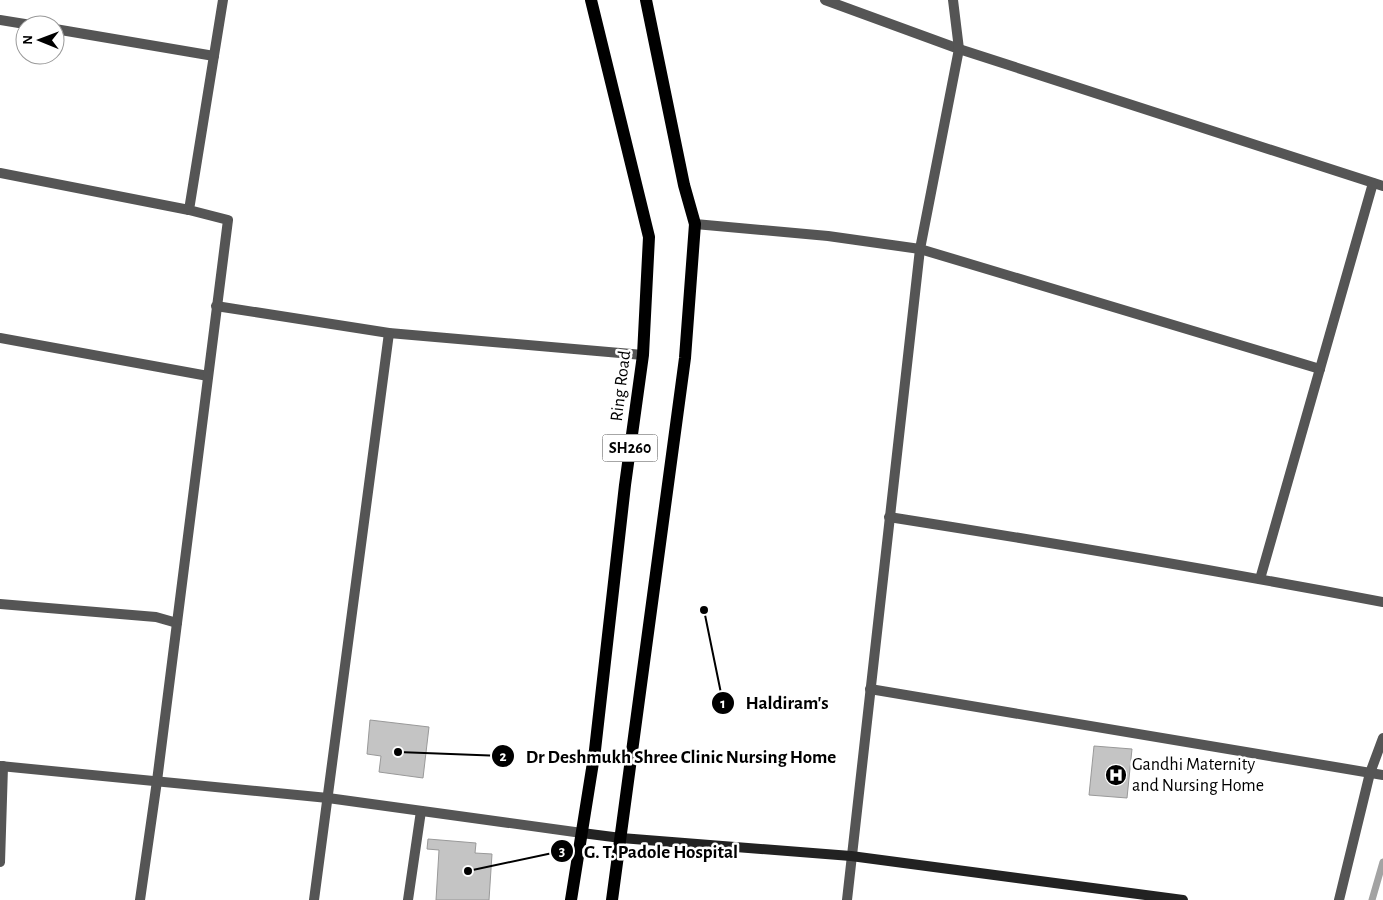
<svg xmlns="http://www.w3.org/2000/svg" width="1383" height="900" font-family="'Alegreya Sans',sans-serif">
  <rect width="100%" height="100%" fill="#fff"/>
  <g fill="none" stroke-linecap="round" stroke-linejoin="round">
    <polyline stroke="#a3a3a3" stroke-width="7" points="1372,900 1383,862"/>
  </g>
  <g fill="#c4c4c4" stroke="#999">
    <polygon points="370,720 429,727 423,778 379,772 381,756 367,754"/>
    <polygon points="1094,746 1132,749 1127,798 1089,795"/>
    <polygon points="428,839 476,843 475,853 492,854 489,900 436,900 439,850 427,849"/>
  </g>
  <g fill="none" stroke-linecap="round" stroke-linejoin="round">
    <g stroke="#555" stroke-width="10">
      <polyline points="825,0 959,49 1383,186"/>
      <polyline points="0,20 31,25"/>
      <polyline points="55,29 214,56"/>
      <polyline points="0,173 189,210"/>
      <polyline points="695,224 828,236 920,249 1320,369"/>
      <polyline points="216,306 389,333 643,355"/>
      <polyline points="0,338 208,376"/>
      <path d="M889,517C1054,543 1219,571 1383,602"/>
      <polyline points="1260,579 1373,183"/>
      <polyline points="0,604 156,617 177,623"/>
      <polyline points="870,689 1383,775"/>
      <polyline points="0,766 328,798 582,833"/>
      <polyline points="0,862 3,766"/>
      <polyline points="140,900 157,781 228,220 189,210 223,0"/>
      <polyline points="314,900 389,333"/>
      <polyline points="408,900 421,811"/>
      <polyline points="847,900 920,249 959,49 953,0"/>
      <polyline points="1339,900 1370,773 1383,738"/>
    </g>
    <polyline stroke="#222" stroke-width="10" points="582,833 621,838 851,856 1183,900"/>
    <g stroke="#000" stroke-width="12">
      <polyline points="571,900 595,750 625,485 643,355 649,237 591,0"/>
      <polyline points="612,900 685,358 695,224 684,185 646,0"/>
    </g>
  </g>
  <defs>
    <g id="hospital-disc" transform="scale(1.125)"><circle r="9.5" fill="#000" stroke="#fff"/><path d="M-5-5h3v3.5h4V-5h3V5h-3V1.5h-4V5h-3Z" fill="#fff"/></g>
  </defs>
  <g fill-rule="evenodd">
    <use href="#hospital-disc" x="1116" y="775"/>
  </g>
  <g text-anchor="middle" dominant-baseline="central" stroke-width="5" stroke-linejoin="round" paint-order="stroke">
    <rect fill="#fff" stroke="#4c4c4c" stroke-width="1" x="602.5" y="434.5" width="55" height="27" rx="4"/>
    <g font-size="16" font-weight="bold" fill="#000">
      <text x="630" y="448">SH260</text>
    </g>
    <g font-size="18" fill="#000" stroke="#fff">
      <text transform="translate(621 386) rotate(-83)">Ring Road</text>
    </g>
    <g font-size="18" fill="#000" stroke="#fff" text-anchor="start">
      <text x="1132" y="765">Gandhi Maternity<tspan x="1132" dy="21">and Nursing Home</tspan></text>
    </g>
  </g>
  <path fill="none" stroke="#000" stroke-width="2" d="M704 610L723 703M398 752L503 756M468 871L562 851"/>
  <g fill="#000" stroke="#fff" stroke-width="2">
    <circle cx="704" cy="610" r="5"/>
    <circle cx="398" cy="752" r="5"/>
    <circle cx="468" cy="871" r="5"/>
    <circle cx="723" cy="703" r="12"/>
    <circle cx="503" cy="756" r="12"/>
    <circle cx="562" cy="851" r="12"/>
  </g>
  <g font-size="15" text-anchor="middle" font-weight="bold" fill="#fff">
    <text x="723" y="708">1</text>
    <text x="503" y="761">2</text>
    <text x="562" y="856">3</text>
  </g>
  <g font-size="19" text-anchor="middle" font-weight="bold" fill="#000" stroke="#fff" stroke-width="5" stroke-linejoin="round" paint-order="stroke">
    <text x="787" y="709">Haldiram's</text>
    <text x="681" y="763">Dr Deshmukh Shree Clinic Nursing Home</text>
    <text x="661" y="858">G. T. Padole Hospital</text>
  </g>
  <g transform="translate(40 40) rotate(271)"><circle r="24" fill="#ffffff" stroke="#999999"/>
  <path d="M0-4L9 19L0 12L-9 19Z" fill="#000000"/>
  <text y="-8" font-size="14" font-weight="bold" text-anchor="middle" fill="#000000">N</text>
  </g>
</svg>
